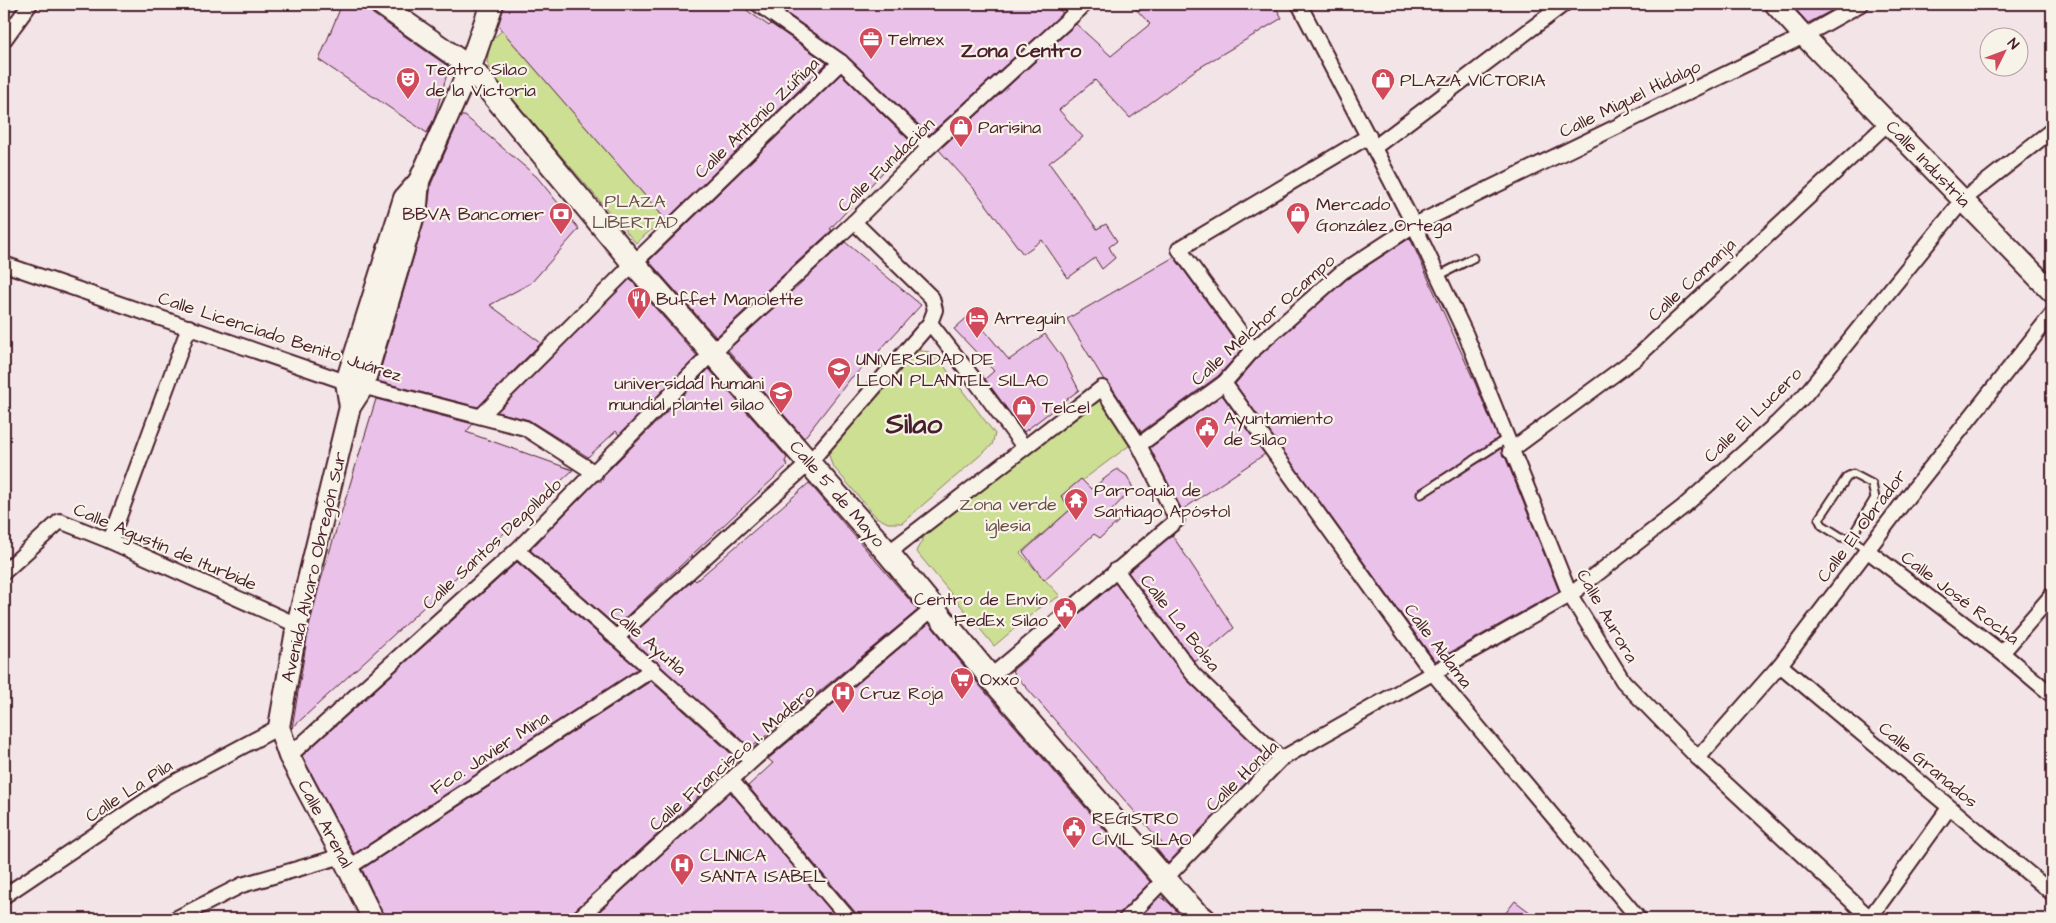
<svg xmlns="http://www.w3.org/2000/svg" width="2056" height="923" font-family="'Architects Daughter',sans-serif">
  <rect width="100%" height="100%" fill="#f3e4e8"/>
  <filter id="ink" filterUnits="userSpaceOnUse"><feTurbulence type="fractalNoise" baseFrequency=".02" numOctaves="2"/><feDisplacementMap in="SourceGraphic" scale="10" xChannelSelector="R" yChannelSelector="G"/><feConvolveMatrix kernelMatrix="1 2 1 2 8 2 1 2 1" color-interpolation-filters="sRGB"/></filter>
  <g filter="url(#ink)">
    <g fill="#ccdf93" stroke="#8b7f5f">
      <polygon points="503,30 665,218 636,243 495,79 487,62 490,41"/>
      <polygon points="915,350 929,352 941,362 995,434 992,445 902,523 888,523 876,517 832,465 828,452 829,442"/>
      <polygon points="1102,398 1130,445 1061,496 1071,509 1020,553 1060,596 1038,609 994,646 916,551 928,530"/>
    </g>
    <g fill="#eac1e9" stroke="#4a1f2b">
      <polygon points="342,4 364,4 373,14 449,67 434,119 427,133 319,60"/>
      <polygon points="505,4 738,4 769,26 771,24 827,63 666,220 498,26"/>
      <polygon points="792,4 1053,4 1063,13 929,135 847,56 786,13"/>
      <polygon points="1131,4 1274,4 1282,18 1194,71 1130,118 1095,80 1059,110 1083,137 1049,163 1097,229 1106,224 1117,241 1109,247 1115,258 1102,269 1095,258 1068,278 1042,240 1023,254 976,191 939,150 1076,24 1111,56 1150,24"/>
      <polygon points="1791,4 1844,4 1808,23"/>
      <polygon points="841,74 911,142 830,229 832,230 716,337 649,261"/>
      <polygon points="461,116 465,116 537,177 579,229 531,283 490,305 541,343 478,407 377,381 428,208 431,184"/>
      <polygon points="1410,238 1476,385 1498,438 1418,490 1416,496 1419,499 1424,498 1502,448 1503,456 1506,459 1559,591 1435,661 1235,384 1259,356 1347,279"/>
      <polygon points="845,242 921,305 870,361 851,378 804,438 728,350"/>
      <polygon points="1174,257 1242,350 1218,376 1141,432 1109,383 1104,380 1067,319"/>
      <polygon points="630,279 697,356 619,435 616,431 588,457 529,420 497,412"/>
      <polygon points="971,314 1009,360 1045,334 1062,357 1079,390 1024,432 985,379 994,371 954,329"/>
      <polygon points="709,369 787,458 785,461 788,465 616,626 530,550 597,481 602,481 605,474"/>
      <polygon points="1222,395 1265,454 1182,510 1150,448"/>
      <polygon points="376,399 473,424 466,432 573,470 292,728 309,627 320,583"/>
      <polygon points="1117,469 1127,476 1133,488 1110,512 1119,521 1100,538 1094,534 1044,580 1023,552 1071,509 1061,496 1081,479 1091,489"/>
      <polygon points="809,483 918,610 751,748 629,638 694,579 696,581"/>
      <polygon points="1172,535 1234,628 1195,662 1128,572"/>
      <polygon points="517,562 638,669 354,854 302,756"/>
      <polygon points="1115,583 1187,680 1269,759 1168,863 1156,848 1162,843 1012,671"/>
      <polygon points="929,623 980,686 1150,882 1120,913 1117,919 858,919 856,913 748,786 773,763 768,759"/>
      <polygon points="651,681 738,760 572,913 569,919 385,919 362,869"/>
      <polygon points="730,792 838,919 591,919"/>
      <polygon points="1160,896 1169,903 1184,919 1138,919"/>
      <polygon points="1515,901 1539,919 1501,919"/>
    </g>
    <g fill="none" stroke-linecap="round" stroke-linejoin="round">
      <g stroke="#4a1f2b" stroke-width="11">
        <g id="lane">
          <polyline points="1438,276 1473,258"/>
          <polyline points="1421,494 1506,439"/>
          <polyline points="1851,538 1875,498 1872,484 1853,474 1847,477 1819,519 1822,525 1841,537 1851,538 1867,551"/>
        </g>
      </g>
      <g stroke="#4a1f2b" stroke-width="18">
        <g id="street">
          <polyline points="758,4 841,62 929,147"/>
          <polyline points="1299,4 1414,225 1466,335 1570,595 1623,681 1698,758 1871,919"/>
          <polyline points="773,14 783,4"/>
          <polyline points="4,40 30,4"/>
          <polyline points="1375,147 1564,4"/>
          <polyline points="854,222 932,298 935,310 930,323 974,379 1024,447"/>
          <polyline points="4,264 346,382 525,428 595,473"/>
          <polyline points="1253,350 1179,249 1369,136"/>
          <polyline points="1224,383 1432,672 1639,919"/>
          <polyline points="481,416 634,263 841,62"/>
          <polyline points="1139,445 1224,383 1253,350 1342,272 1414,225 1804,36 1861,4"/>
          <polyline points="1510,451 1636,358 1888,123"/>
          <polyline points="110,541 189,327"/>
          <path d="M517,550C594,618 671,686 747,756L755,758"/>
          <polyline points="1868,551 2002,653 2052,695"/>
          <polyline points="888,553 1102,388 1139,445 1177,520 990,677"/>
          <polyline points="1116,570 1193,674 1281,759"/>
          <polyline points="4,572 60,521 110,541 297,625"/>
          <polyline points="616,638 809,463 930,323"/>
          <polyline points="2002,653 2052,595"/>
          <polyline points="1780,665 2052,893"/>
          <polyline points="289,756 517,550 713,352 854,222 929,147 1085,4"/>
          <polyline points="1698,758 1780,665 1906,499 2052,314"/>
          <polyline points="732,781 849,919"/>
          <polyline points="348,868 653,669"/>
          <polyline points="4,896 166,787 279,727"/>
          <polyline points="175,919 242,885 342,856"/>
          <polyline points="578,919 755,758 935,607"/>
          <polyline points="1126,919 1281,759 1570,595 1683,507 1777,423 1804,396 1963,200 2052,130"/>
          <polyline points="1869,919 1949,808"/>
        </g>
      </g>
      <g stroke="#4a1f2b" stroke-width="24">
        <g id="secondary">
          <polyline points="1775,4 1804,36 2052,292"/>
          <polyline points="350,407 346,382 404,198 419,181 470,67 380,4"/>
          <polyline points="373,919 342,856 289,756 279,727 297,625 350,407 363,387 417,205 419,181"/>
        </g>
      </g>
      <g stroke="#4a1f2b" stroke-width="26">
        <polyline id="primary" points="492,4 470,67 629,258 888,553 990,677 1165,879 1194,911 1204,919"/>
      </g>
      <use href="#lane" stroke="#f7f3e8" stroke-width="7"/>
      <use href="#street" stroke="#f7f3e8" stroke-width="14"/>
      <use href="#secondary" stroke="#f7f3e8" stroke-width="20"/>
      <use href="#primary" stroke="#f7f3e8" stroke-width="22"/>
    </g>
  </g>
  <defs>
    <g id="office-pin" transform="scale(1.25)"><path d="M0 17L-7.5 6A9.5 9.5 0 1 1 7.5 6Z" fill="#d1495b" stroke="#f7f3e8"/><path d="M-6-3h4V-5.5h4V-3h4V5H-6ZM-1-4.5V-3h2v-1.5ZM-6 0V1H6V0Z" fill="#fff"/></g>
    <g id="theatre-pin" transform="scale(1.25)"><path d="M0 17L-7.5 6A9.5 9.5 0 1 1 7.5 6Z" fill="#d1495b" stroke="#f7f3e8"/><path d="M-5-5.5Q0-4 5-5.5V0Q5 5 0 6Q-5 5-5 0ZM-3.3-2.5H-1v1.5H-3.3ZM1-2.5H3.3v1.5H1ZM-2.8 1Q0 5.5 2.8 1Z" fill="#fff"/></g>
    <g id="shop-pin" transform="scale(1.25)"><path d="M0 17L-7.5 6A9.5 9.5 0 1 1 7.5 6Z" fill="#d1495b" stroke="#f7f3e8"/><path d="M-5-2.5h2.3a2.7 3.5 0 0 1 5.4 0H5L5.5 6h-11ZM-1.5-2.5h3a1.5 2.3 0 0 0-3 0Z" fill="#fff"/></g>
    <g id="bank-pin" transform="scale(1.25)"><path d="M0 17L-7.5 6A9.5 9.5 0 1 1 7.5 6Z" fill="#d1495b" stroke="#f7f3e8"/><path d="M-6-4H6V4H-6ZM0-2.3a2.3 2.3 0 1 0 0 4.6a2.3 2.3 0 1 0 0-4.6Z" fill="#fff"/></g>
    <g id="restaurant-pin" transform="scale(1.25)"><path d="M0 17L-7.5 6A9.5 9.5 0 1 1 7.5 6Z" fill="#d1495b" stroke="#f7f3e8"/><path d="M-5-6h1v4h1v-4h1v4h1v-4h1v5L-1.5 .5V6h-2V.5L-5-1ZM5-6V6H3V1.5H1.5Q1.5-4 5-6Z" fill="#fff"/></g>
    <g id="hotel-pin" transform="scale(1.25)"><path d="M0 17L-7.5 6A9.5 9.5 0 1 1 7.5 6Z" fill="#d1495b" stroke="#f7f3e8"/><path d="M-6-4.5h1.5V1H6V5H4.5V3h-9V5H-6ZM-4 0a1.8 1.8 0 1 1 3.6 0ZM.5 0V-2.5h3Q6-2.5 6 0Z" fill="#fff"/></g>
    <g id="university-pin" transform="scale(1.25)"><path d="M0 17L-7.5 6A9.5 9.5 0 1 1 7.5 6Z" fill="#d1495b" stroke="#f7f3e8"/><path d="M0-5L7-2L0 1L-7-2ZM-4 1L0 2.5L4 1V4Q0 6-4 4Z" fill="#fff"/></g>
    <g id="civic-pin" transform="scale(1.25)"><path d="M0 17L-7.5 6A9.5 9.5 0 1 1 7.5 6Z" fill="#d1495b" stroke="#f7f3e8"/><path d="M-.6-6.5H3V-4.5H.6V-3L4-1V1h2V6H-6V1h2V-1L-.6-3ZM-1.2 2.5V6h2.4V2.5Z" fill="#fff"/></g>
    <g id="temple-pin" transform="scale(1.25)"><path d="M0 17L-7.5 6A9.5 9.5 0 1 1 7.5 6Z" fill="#d1495b" stroke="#f7f3e8"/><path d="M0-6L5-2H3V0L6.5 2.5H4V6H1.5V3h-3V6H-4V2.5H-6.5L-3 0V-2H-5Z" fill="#fff"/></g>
    <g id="supermarket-pin" transform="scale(1.25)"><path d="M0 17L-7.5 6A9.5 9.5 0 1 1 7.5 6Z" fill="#d1495b" stroke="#f7f3e8"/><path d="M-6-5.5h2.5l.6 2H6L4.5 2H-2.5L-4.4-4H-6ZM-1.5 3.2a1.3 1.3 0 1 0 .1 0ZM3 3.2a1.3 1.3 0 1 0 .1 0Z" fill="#fff"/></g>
    <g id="hospital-pin" transform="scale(1.25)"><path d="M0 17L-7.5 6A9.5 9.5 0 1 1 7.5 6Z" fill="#d1495b" stroke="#f7f3e8"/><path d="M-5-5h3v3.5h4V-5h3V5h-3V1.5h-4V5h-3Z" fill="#fff"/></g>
  </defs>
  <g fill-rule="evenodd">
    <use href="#office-pin" x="871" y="39"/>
    <use href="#theatre-pin" x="408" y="79"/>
    <use href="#shop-pin" x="1383" y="80"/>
    <use href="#shop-pin" x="961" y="127"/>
    <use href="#bank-pin" x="561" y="214"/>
    <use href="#shop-pin" x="1298" y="214"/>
    <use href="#restaurant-pin" x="639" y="299"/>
    <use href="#hotel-pin" x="977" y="318"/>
    <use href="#university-pin" x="839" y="369"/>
    <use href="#university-pin" x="781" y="393"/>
    <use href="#shop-pin" x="1024" y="407"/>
    <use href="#civic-pin" x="1207" y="428"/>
    <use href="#temple-pin" x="1076" y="500"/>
    <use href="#civic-pin" x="1065" y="609"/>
    <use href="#supermarket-pin" x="962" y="679"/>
    <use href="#hospital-pin" x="843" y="693"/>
    <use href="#civic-pin" x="1074" y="828"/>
    <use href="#hospital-pin" x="682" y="865"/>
  </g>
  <g text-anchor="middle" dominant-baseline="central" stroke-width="4.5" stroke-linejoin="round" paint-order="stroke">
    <g font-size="18" fill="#4a1f2b" stroke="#f7f3e8" text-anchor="start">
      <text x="888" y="39">Telmex</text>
      <text x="426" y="69">Teatro Silao<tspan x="426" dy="21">de la Victoria</tspan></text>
      <text x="1400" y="80">PLAZA VICTORIA</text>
      <text x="978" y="127">Parisina</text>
      <text x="1316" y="204">Mercado<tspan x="1316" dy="21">González Ortega</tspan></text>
      <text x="544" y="214" text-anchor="end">BBVA Bancomer</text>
      <text x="656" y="299">Buffet Manolette</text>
      <text x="994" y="318">Arreguín</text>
      <text x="856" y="359">UNIVERSIDAD DE<tspan x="856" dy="21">LEON PLANTEL SILAO</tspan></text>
      <text x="764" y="383" text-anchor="end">universidad humani<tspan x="764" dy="21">mundial plantel silao</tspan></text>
      <text x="1042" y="407">Telcel</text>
      <text x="1224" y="418">Ayuntamiento<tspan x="1224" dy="21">de Silao</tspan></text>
      <text x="1094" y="490">Parroquia de<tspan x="1094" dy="21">Santiago Apóstol</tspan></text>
      <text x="1048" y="599" text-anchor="end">Centro de Envío<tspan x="1048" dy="21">FedEx Silao</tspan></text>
      <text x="980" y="679">Oxxo</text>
      <text x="860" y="693">Cruz Roja</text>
      <text x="1092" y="818">REGISTRO<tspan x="1092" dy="21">CIVIL SILAO</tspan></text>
      <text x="700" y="855">CLINICA<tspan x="700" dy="21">SANTA ISABEL</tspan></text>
    </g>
    <g font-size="18" fill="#4a1f2b" stroke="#f7f3e8">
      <text transform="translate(1630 99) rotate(-26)">Calle Miguel Hidalgo</text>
      <text transform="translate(757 118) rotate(-44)">Calle Antonio Zúñiga</text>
      <text transform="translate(1928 164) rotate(46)">Calle Industria</text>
      <text transform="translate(886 165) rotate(-44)">Calle Fundación</text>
      <text transform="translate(1692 280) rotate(-43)">Calle Comanja</text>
      <text transform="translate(1263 320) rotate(-42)">Calle Melchor Ocampo</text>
      <text transform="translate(280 337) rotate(18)">Calle Licenciado Benito Juárez</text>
      <text transform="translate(1753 415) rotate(-44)">Calle El Lucero</text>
      <text transform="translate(837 494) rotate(49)">Calle 5 de Mayo</text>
      <text transform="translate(1862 526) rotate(-53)">Calle El Obrador</text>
      <text transform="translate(492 544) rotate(-43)">Calle Santos Degollado</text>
      <text transform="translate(165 547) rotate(23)">Calle Agustín de Iturbide</text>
      <text transform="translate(314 567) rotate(-77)">Avenida Álvaro Obregón Sur</text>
      <text transform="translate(1960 598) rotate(37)">Calle José Rocha</text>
      <text transform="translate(1607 616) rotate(60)">Calle Aurora</text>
      <text transform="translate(1180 623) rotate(52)">Calle La Bolsa</text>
      <text transform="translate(648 641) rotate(41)">Calle Ayutla</text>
      <text transform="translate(1438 646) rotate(53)">Calle Aldama</text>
      <text transform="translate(490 753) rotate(-33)">Fco. Javier Mina</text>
      <text transform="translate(732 758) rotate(-41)">Calle Francisco I. Madero</text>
      <text transform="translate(1928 765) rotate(40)">Calle Granados</text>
      <text transform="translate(1242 776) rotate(-44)">Calle Honda</text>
      <text transform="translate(129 791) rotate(-33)">Calle La Pila</text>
      <text transform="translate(325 824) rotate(62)">Calle Arenal</text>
    </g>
    <g font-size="18" fill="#6a4f45" stroke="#f7f3e8">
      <text x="635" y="201">PLAZA<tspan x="635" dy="21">LIBERTAD</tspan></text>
      <text x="1008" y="504">Zona verde<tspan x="1008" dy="21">iglesia</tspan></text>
    </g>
    <g font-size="20" font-weight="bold" fill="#4a1f2b" stroke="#f7f3e8">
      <text x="1021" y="51">Zona Centro</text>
    </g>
    <g font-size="28" font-weight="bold" fill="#4a1f2b" stroke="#f7f3e8">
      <text x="914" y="424">Silao</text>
    </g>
  </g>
  <rect width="2056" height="923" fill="none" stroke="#f7f3e8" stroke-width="20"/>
  <rect x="10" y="10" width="2036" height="903" fill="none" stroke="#4a1f2b" stroke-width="2" filter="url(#ink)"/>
  <g transform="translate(2004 52) rotate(48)"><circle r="24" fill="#f7f3e8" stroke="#b29e9c"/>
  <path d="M0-4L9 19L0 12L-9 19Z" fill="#d1495b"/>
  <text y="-8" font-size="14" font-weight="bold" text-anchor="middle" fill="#4a1f2b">N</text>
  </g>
</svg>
